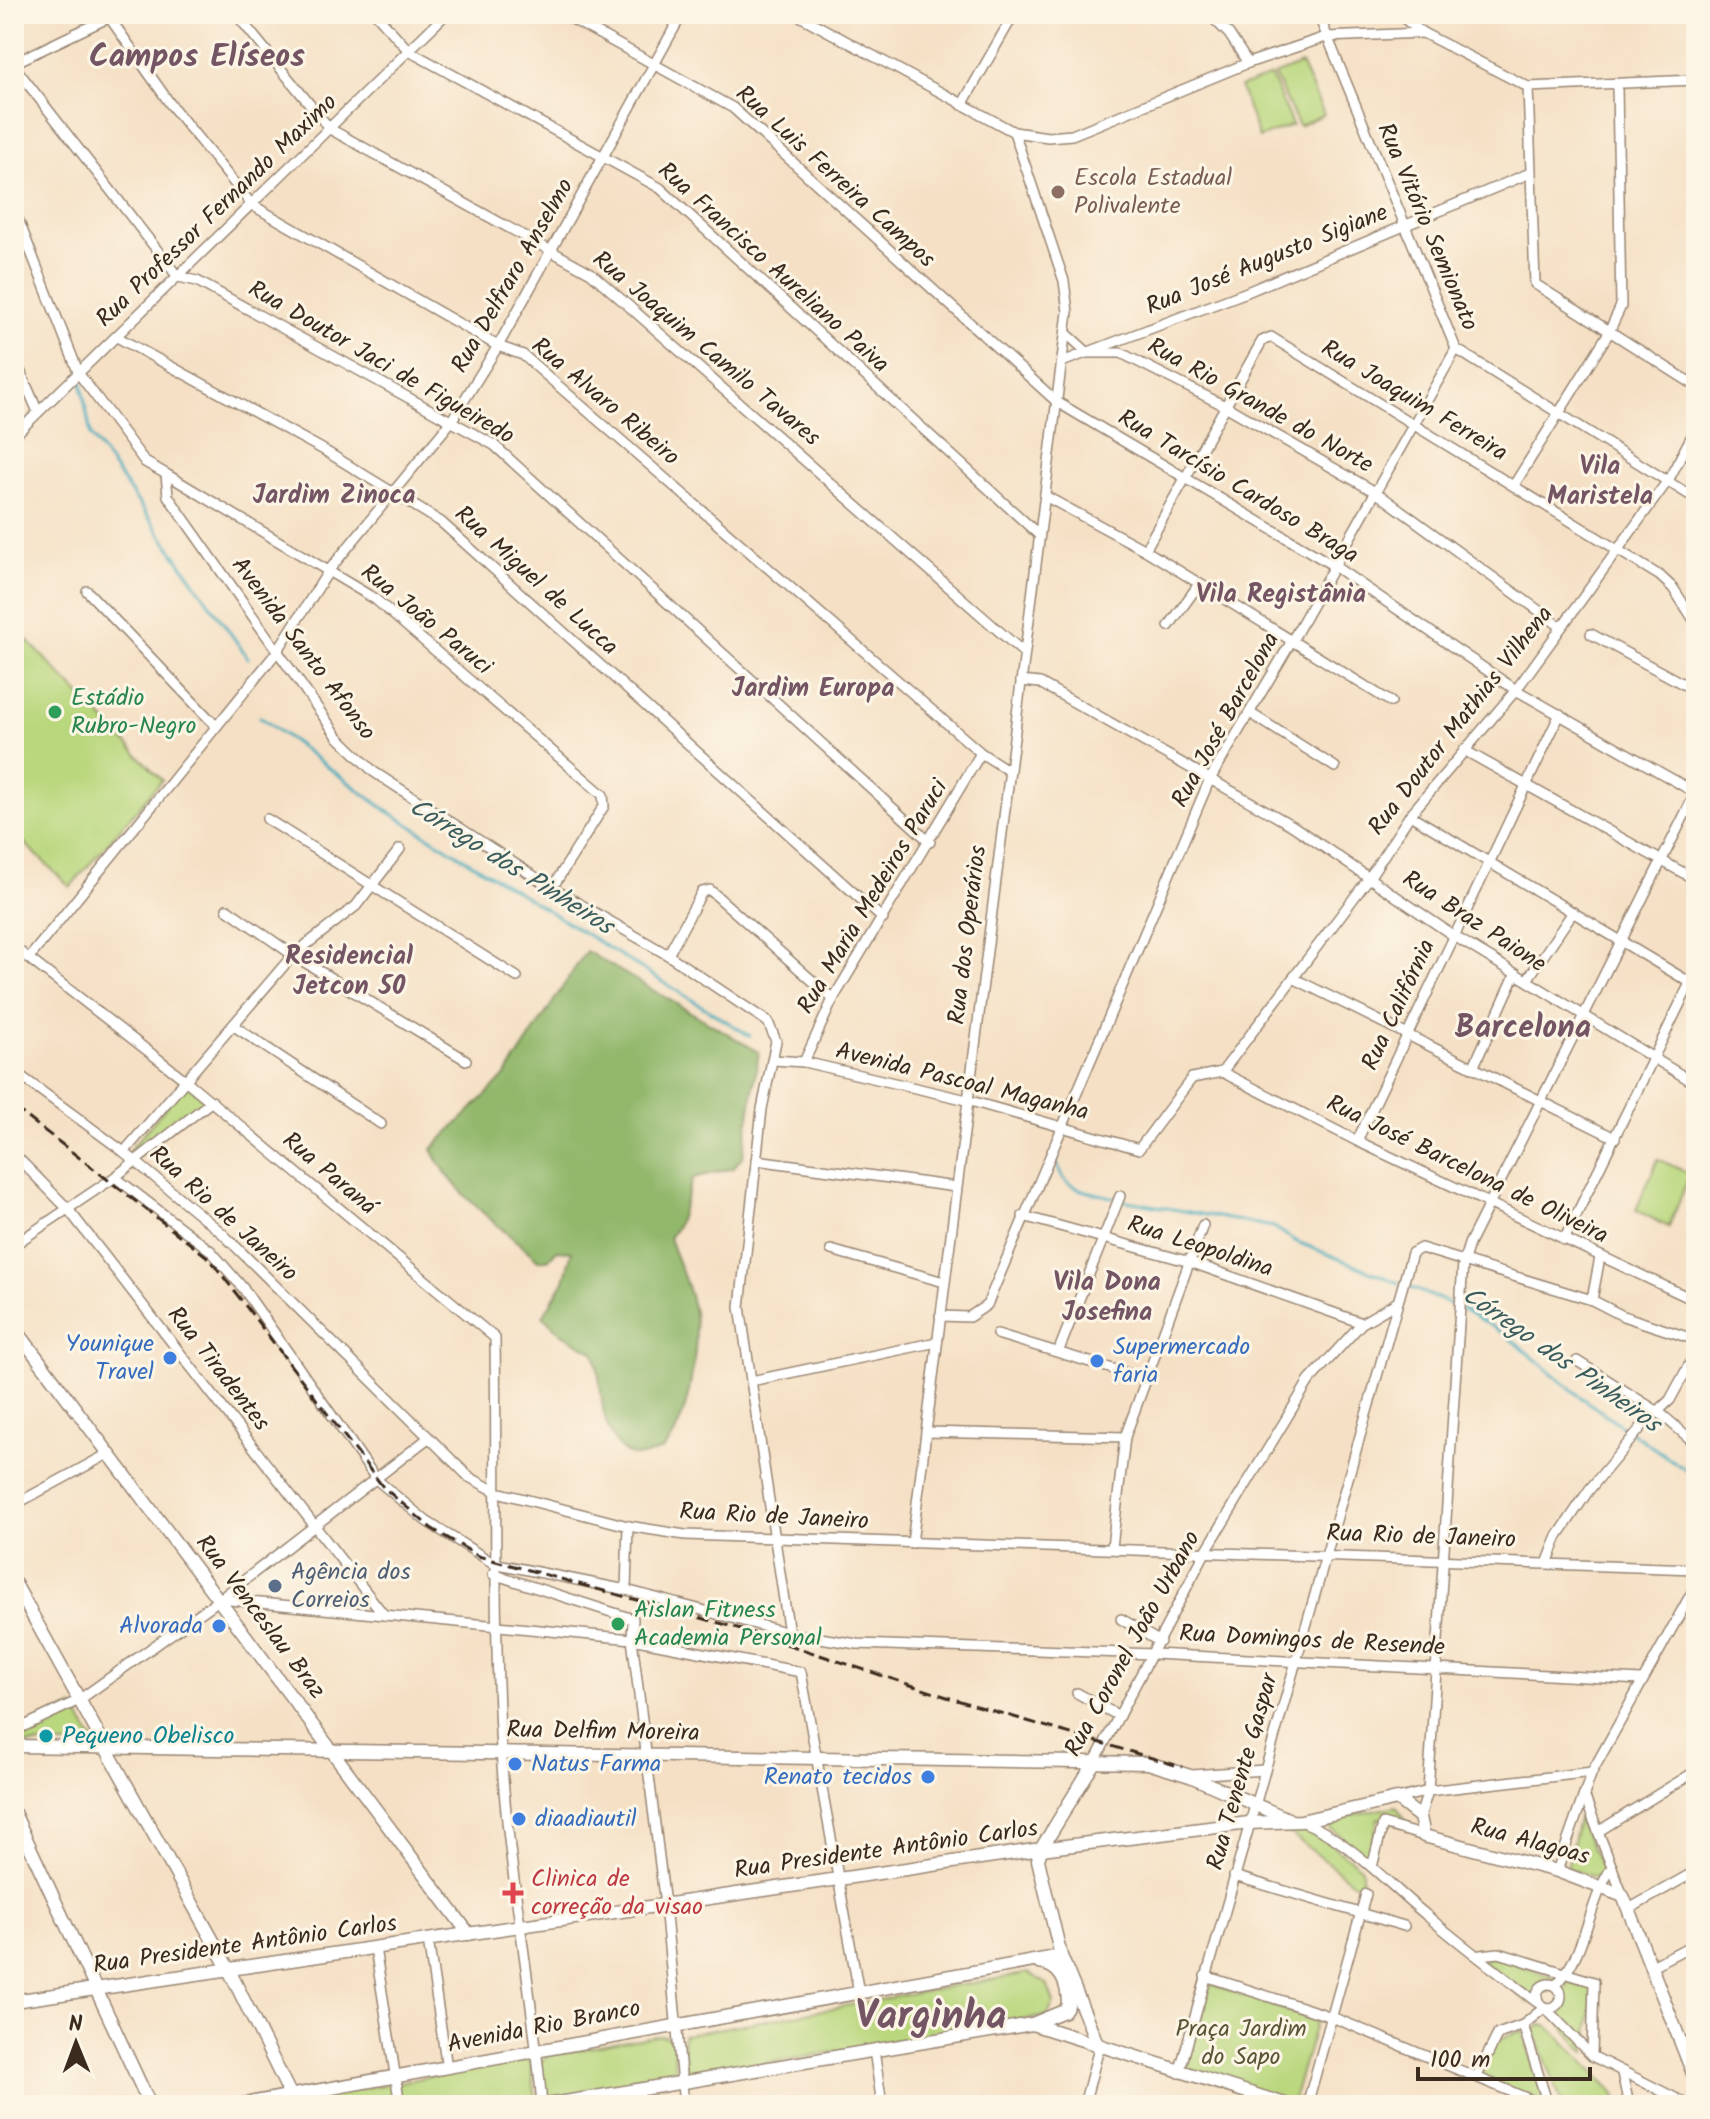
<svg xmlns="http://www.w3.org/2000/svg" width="1710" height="2119" font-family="Kalam,sans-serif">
  <rect width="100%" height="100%" fill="#fcf5e5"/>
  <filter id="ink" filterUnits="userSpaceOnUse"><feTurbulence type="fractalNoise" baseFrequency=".0125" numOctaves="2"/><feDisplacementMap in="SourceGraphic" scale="16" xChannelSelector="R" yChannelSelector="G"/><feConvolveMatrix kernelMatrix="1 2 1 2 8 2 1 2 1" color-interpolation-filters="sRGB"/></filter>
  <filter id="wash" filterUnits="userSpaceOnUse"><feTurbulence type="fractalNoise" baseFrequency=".006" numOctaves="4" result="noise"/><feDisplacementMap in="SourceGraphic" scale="32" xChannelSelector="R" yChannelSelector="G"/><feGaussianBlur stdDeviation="1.8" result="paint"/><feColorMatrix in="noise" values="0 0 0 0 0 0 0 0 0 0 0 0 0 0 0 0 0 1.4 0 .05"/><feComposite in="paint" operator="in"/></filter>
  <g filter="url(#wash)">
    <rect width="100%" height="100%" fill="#f5e0c5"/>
    <g fill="#b9d77d" stroke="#7a804e" stroke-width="2">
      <polygon points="1301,64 1324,114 1299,126 1274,75"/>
      <polygon points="1271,76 1292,125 1259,138 1240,87"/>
      <polygon points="21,639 27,640 162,780 70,887 14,833 14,644"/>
      <polygon points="186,1083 206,1101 136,1157 128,1152"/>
      <polygon points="1658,1159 1690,1174 1669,1227 1636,1210"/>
      <polygon points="73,1707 97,1746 14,1744 14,1733"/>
      <polygon points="1396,1806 1410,1826 1378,1818 1369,1858 1330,1828 1335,1819"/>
      <polygon points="1578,1819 1602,1868 1598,1878 1567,1869"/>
      <polygon points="1304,1828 1311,1829 1362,1868 1362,1889 1288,1832"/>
      <polygon points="1495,1956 1564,1982 1549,1992 1537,1992 1528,2003 1481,1960"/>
      <polygon points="1029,1973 1047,1984 1054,2003 1047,2016 686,2077 683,2035"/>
      <path d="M1569,1983L1594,1988L1586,2052C1563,2027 1548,2016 1569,1983Z"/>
      <polygon points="1211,1984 1316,2021 1292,2103 1185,2073"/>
      <polygon points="1540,2025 1547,2025 1610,2088 1622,2105 1563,2105 1534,2031"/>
      <polygon points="1522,2030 1545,2103 1480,2075 1496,2041"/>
      <polygon points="661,2035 673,2038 676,2081 545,2102 540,2062 549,2055"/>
      <polygon points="530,2059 537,2104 291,2105 291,2101"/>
    </g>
    <path fill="#92b86c" stroke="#667145" stroke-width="2" d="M586,951L759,1052L743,1156L733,1168L693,1178L677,1226L669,1238C678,1264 692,1292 695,1320C699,1350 687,1429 663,1449C660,1452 651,1453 646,1455C630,1460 619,1449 612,1436C598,1410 603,1379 594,1352L562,1334L543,1316L564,1281L572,1251L557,1250L548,1260H538C502,1227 452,1194 432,1149L506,1075Z"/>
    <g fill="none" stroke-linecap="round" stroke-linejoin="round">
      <g stroke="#3da9bc" stroke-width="3">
        <polyline points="81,381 91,436 248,658"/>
        <polyline points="260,717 386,810 750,1036"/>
        <path d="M1055,1154C1060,1192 1082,1189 1115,1198"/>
        <polyline points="1122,1200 1274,1227 1295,1241 1399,1283"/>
        <polyline points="1407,1286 1463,1309 1506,1335 1583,1399 1696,1477"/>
      </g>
    </g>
  </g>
  <g filter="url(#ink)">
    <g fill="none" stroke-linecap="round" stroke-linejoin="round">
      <g stroke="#988572" stroke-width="12">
        <g id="minor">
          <polyline points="107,14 171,105 252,205 498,346 523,355 981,753 1009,771"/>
          <polyline points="236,14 330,129 591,273 1024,653"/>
          <polyline points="376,14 409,51 660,188 1039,535"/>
          <polyline points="563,14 733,108 1057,402 1334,566 1516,690 1696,793"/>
          <polyline points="796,14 1014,132 1048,137 1072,135 1248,63 1326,37 1423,33"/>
          <polyline points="1209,14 1229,34 1248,63"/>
          <polyline points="1318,14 1456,349 1696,499"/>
          <polyline points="1398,14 1423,33 1528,87 1696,80"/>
          <polyline points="14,63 116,14"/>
          <polyline points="14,66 178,277 197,281 494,445 930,842"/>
          <polyline points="1528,87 1535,284 1696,386"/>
          <polyline points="962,105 1014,14"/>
          <polyline points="14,209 79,374 145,462 166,474 168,496 338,737 374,772 552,888 668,955 768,1022 776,1041 762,1109 740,1307 789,1633"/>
          <polyline points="1066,333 1088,353 1121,353 1227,407 1377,493 1560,626"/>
          <polyline points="117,337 322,449 441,522 883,919"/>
          <polyline points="14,357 38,412"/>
          <polyline points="1062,362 1247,292 1530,173"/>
          <polyline points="14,436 446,14"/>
          <polyline points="166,474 375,599 603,795 604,806 552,888"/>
          <polyline points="1514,485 1608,334 1621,306 1617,86"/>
          <polyline points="1045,496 1145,550 1391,702"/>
          <polyline points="1145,550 1262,341 1271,337 1660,576 1673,588 1696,623"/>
          <polyline points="87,591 216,726"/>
          <polyline points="1169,626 1199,584"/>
          <polyline points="1591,634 1696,691"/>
          <polyline points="1021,681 1040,683 1293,826 1454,936 1696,1084"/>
          <polyline points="1250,713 1335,767"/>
          <polyline points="1464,750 1696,880"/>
          <polyline points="1410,815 1696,986"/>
          <polyline points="267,819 517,977"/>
          <polyline points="227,909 293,955 466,1060"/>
          <path d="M14,947L184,1079L495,1338C497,1475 493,1612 501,1750C508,1869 532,1986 542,2105"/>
          <polyline points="668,955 702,892 710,890 833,999"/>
          <polyline points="29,958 276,653 330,569 450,423 498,346 682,14"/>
          <polyline points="1293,978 1615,1138"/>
          <polyline points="1527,980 1573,912"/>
          <polyline points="234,1026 381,1124"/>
          <polyline points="773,1060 804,1062 967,1100 1139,1149 1192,1078 1222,1072"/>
          <polyline points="804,1062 833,999 981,753"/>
          <polyline points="1473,1068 1516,973"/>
          <polyline points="14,1071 124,1152 222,1233 469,1477 497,1492 628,1526 685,1535 1696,1569"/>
          <polyline points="1222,1072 1369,878 1410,815 1516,690 1669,479 1696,428"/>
          <polyline points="1222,1072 1357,1141 1696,1301"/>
          <polyline points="1357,1141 1560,714"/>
          <polyline points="124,1152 293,955 356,906 400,849"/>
          <polyline points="14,1154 68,1209 384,1615"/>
          <polyline points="756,1160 956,1187"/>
          <polyline points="115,1177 211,1251 243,1288 377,1480 426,1521 493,1563 626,1590 789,1633 857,1644 1154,1654 1641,1680"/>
          <polyline points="1023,1216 1190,1262 1362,1323"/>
          <polyline points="1564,1240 1696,971"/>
          <polyline points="14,1245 115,1177 212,1101"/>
          <polyline points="831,1250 944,1282"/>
          <polyline points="1592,1300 1600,1257"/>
          <polyline points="940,1316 969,1317 987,1305 1209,781 1293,639 1456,349"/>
          <polyline points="997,1334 1146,1379"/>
          <polyline points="1059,1350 1120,1196"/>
          <polyline points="1577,1361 1660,1413 1696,1444"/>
          <polyline points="751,1381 937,1342"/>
          <polyline points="926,1432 1125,1437"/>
          <polyline points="14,1505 108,1454"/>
          <polyline points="912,1543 1068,312 1064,281 1014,132"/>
          <polyline points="1112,1547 1125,1437 1203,1225"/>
          <polyline points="1548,1561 1558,1536 1589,1490 1644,1424 1670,1400 1696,1352"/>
          <polyline points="493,1574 633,1619 632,1639 665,1905 684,2105"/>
          <polyline points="626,1590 628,1526"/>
          <polyline points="220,1599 632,1639 801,1672 859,1993"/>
          <polyline points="1121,1619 1160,1642"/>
          <polyline points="1077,1693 1119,1716"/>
          <polyline points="14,1731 79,1700 220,1599 427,1439"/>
          <polyline points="1095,1761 1206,1551 1309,1381 1362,1323 1396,1303"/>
          <polyline points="1192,1775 1264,1770"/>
          <polyline points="1584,1795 1623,1896"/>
          <polyline points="1397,1799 1428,1791 1592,1772"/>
          <polyline points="1420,1817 1428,1791 1463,1263 1469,1244 1696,792"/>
          <path d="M1301,1821C1348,1839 1386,1882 1425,1914C1461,1945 1500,1974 1538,2003"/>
          <polyline points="1599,1831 1696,1771"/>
          <polyline points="1372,1867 1383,1824 1424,1836"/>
          <polyline points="1557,1871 1592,1772 1696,1585"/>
          <polyline points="1234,1876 1404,1926"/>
          <polyline points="1629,1909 1696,1871"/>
          <polyline points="428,1940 447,2068"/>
          <polyline points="375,1948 400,2105"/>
          <polyline points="1480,1955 1499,1953 1594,1982 1592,2056"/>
          <polyline points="1650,1967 1696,1943"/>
          <polyline points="1205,1976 1332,2017 1543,2105"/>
          <circle cx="1549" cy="1996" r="12"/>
          <path d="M1556,1985C1586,1955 1588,1903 1612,1867"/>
          <polyline points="1546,2009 1592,2056 1689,2105"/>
          <polyline points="1523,2025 1548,2105"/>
          <polyline points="1682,2045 1696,2038"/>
          <polyline points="874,2050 882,2105"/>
          <polyline points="1179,2073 1412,1253 1421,1248 1592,1300 1623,1316 1696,1340"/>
          <polyline points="1622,2073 1629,2105"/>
          <polyline points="1477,2076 1498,2034 1523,2025 1544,2008"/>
          <polyline points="1084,2105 1099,2048"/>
          <polyline points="1307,2105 1366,1894"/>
        </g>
      </g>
      <g stroke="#988572" stroke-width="15">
        <g id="secondary">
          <polyline points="14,1327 469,1934"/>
          <polyline points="14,1582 228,1968 291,2096 290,2105"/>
          <polyline points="14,1746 1148,1763 1190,1776 1288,1819"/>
          <polyline points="1095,1761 1041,1849 1038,1860 1061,1956 1099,2048"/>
          <polyline points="14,1813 150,2105"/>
          <polyline points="14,2001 1041,1849 1249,1823 1301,1821 1397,1799 1420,1817 1424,1836 1557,1871 1623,1896 1696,2081"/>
          <polyline points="1032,2024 1288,2105"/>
          <polyline points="238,2105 1061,1956"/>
          <path d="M547,2105L1032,2024L1064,2011L1068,2005C1068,1984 1061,1965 1039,1963"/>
        </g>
      </g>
      <use href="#minor" stroke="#fff" stroke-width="9"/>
      <use href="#secondary" stroke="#fff" stroke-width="12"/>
      <polyline stroke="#3b2a1e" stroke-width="3" stroke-dasharray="12 6" stroke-linecap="butt" points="14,1107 210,1259 383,1487 431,1528 478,1556 741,1629 950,1698 1182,1767"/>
    </g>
  </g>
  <circle fill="#8d6e63" stroke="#fcf5e5" stroke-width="3" cx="1058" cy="192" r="8"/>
  <g fill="#2e9e5b" stroke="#fcf5e5" stroke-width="3">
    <circle cx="55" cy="712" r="8"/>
    <circle cx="618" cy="1624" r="8"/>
  </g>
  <g fill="#3f7fe0" stroke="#fcf5e5" stroke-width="3">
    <circle cx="170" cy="1358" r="8"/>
    <circle cx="1097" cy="1361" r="8"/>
    <circle cx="219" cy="1626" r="8"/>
    <circle cx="515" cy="1764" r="8"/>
    <circle cx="928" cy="1777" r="8"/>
    <circle cx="519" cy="1819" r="8"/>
  </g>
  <circle fill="#5c6f8a" stroke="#fcf5e5" stroke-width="3" cx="275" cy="1586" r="8"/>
  <circle fill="#0f9aa8" stroke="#fcf5e5" stroke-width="3" cx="46" cy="1736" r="8"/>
  <path fill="#e0444e" stroke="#fcf5e5" stroke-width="3" d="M509 1881h8v8h8v8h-8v8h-8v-8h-8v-8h8z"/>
  <g text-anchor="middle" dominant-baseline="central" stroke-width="6" stroke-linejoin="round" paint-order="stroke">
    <g font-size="24" fill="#3b2a1e" stroke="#fcf5e5">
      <text transform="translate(835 177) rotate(42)">Rua Luis Ferreira Campos</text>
      <text transform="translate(217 211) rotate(-44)">Rua Professor Fernando Maximo</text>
      <text transform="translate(1427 227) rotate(67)">Rua Vitório Semionato</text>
      <text transform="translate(1267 260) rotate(-22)">Rua José Augusto Sigiane</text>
      <text transform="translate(773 268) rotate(42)">Rua Francisco Aureliano Paiva</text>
      <text transform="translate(513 276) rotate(-60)">Rua Delfraro Anselmo</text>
      <text transform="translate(706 349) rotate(40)">Rua Joaquim Camilo Tavares</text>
      <text transform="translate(381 363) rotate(30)">Rua Doutor Jaci de Figueiredo</text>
      <text transform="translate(1414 401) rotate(31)">Rua Joaquim Ferreira</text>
      <text transform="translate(605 402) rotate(40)">Rua Alvaro Ribeiro</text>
      <text transform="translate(1260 406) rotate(29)">Rua Rio Grande do Norte</text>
      <text transform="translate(1238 487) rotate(31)">Rua Tarcísio Cardoso Braga</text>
      <text transform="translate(536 581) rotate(42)">Rua Miguel de Lucca</text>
      <text transform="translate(426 620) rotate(39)">Rua João Paruci</text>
      <text transform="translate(303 649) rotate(53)">Avenida Santo Afonso</text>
      <text transform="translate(1226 720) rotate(-61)">Rua José Barcelona</text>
      <text transform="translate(1461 721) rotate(-52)">Rua Doutor Mathias Vilhena</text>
      <text transform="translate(873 897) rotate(-59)">Rua Maria Medeiros Paruci</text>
      <text transform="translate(1474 922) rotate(33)">Rua Braz Paione</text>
      <text transform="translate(968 935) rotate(-83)">Rua dos Operários</text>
      <text transform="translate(1399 1005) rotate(-65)">Rua Califórnia</text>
      <text transform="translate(962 1082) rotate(14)">Avenida Pascoal Maganha</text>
      <text transform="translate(1467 1170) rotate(26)">Rua José Barcelona de Oliveira</text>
      <text transform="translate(329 1174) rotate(40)">Rua Paraná</text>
      <text transform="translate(223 1214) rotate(42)">Rua Rio de Janeiro</text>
      <text transform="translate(1200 1247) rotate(18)">Rua Leopoldina</text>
      <text transform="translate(218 1369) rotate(52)">Rua Tiradentes</text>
      <text transform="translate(774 1517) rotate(3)">Rua Rio de Janeiro</text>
      <text transform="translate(1421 1537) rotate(2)">Rua Rio de Janeiro</text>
      <text transform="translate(260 1617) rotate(53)">Rua Venceslau Braz</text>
      <text transform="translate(1312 1641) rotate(3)">Rua Domingos de Resende</text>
      <text transform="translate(1133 1644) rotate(-61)">Rua Coronel João Urbano</text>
      <text transform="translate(603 1732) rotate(1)">Rua Delfim Moreira</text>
      <text transform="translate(1243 1772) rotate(-74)">Rua Tenente Gaspar</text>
      <text transform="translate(1530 1842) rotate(15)">Rua Alagoas</text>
      <text transform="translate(886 1850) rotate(-8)">Rua Presidente Antônio Carlos</text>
      <text transform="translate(245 1945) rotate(-8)">Rua Presidente Antônio Carlos</text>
      <text transform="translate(544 2027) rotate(-11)">Avenida Rio Branco</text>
    </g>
    <g font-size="24" fill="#785e54" stroke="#fcf5e5" text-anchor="start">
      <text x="1074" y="178">Escola Estadual<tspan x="1074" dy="28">Polivalente</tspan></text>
    </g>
    <g font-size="24" fill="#27864d" stroke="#fcf5e5" text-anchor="start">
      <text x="71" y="698">Estádio<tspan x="71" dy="28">Rubro-Negro</tspan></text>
      <text x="634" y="1610">Aislan Fitness<tspan x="634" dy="28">Academia Personal</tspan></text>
    </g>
    <g font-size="24" fill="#366cbe" stroke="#fcf5e5" text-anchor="end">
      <text x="154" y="1344">Younique<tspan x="154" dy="28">Travel</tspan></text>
      <text x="1113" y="1347" text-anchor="start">Supermercado<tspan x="1113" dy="28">faria</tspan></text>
      <text x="203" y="1626">Alvorada</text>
      <text x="531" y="1764" text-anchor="start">Natus Farma</text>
      <text x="912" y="1777">Renato tecidos</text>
      <text x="535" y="1819" text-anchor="start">diaadiautil</text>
    </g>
    <g font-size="24" fill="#4e5e75" stroke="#fcf5e5" text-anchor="start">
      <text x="291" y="1572">Agência dos<tspan x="291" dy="28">Correios</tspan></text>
    </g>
    <g font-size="24" fill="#0d838f" stroke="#fcf5e5" text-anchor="start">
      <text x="62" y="1736">Pequeno Obelisco</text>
    </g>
    <g font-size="24" fill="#be3a42" stroke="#fcf5e5" text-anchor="start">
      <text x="531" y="1879">Clinica de<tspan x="531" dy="28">correção da visao</tspan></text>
    </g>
    <g font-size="24" fill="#5a5536" stroke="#fcf5e5">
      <text x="1241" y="2029">Praça Jardim<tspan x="1241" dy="28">do Sapo</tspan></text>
    </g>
    <g font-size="26" font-weight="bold" fill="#745564" stroke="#fcf5e5">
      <text x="1600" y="467">Vila<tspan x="1600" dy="30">Maristela</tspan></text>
      <text x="334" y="496">Jardim Zinoca</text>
      <text x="1281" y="595">Vila Registânia</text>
      <text x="813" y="689">Jardim Europa</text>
      <text x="349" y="957">Residencial<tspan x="349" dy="30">Jetcon 50</tspan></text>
      <text x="1107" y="1283">Vila Dona<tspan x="1107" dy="30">Josefina</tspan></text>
    </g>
    <g font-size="26" font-style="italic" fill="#3c5d5d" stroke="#fcf5e5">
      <text transform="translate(511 867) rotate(32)">Córrego dos Pinheiros</text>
      <text transform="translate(1561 1360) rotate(35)">Córrego dos Pinheiros</text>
    </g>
    <g font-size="32" font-weight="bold" fill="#745564" stroke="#fcf5e5">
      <text x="197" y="57">Campos Elíseos</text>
      <text x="1523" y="1028">Barcelona</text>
    </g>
    <g font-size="40" font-weight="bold" fill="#745564" stroke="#fcf5e5">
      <text x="931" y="2017">Varginha</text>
    </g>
  </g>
  <rect width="1710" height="2119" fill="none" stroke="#fcf5e5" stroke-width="48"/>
  <g transform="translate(76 2043) rotate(359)" stroke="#fcf5e5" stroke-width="6" paint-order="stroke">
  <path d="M0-6L14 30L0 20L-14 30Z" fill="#3b2a1e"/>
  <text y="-12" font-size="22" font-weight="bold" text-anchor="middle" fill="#3b2a1e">N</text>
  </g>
  <path d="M1418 2067v12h172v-12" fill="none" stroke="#3b2a1e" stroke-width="4"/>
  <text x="1430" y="2067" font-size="24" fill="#3b2a1e" stroke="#fcf5e5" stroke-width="6" paint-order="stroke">100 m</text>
</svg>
